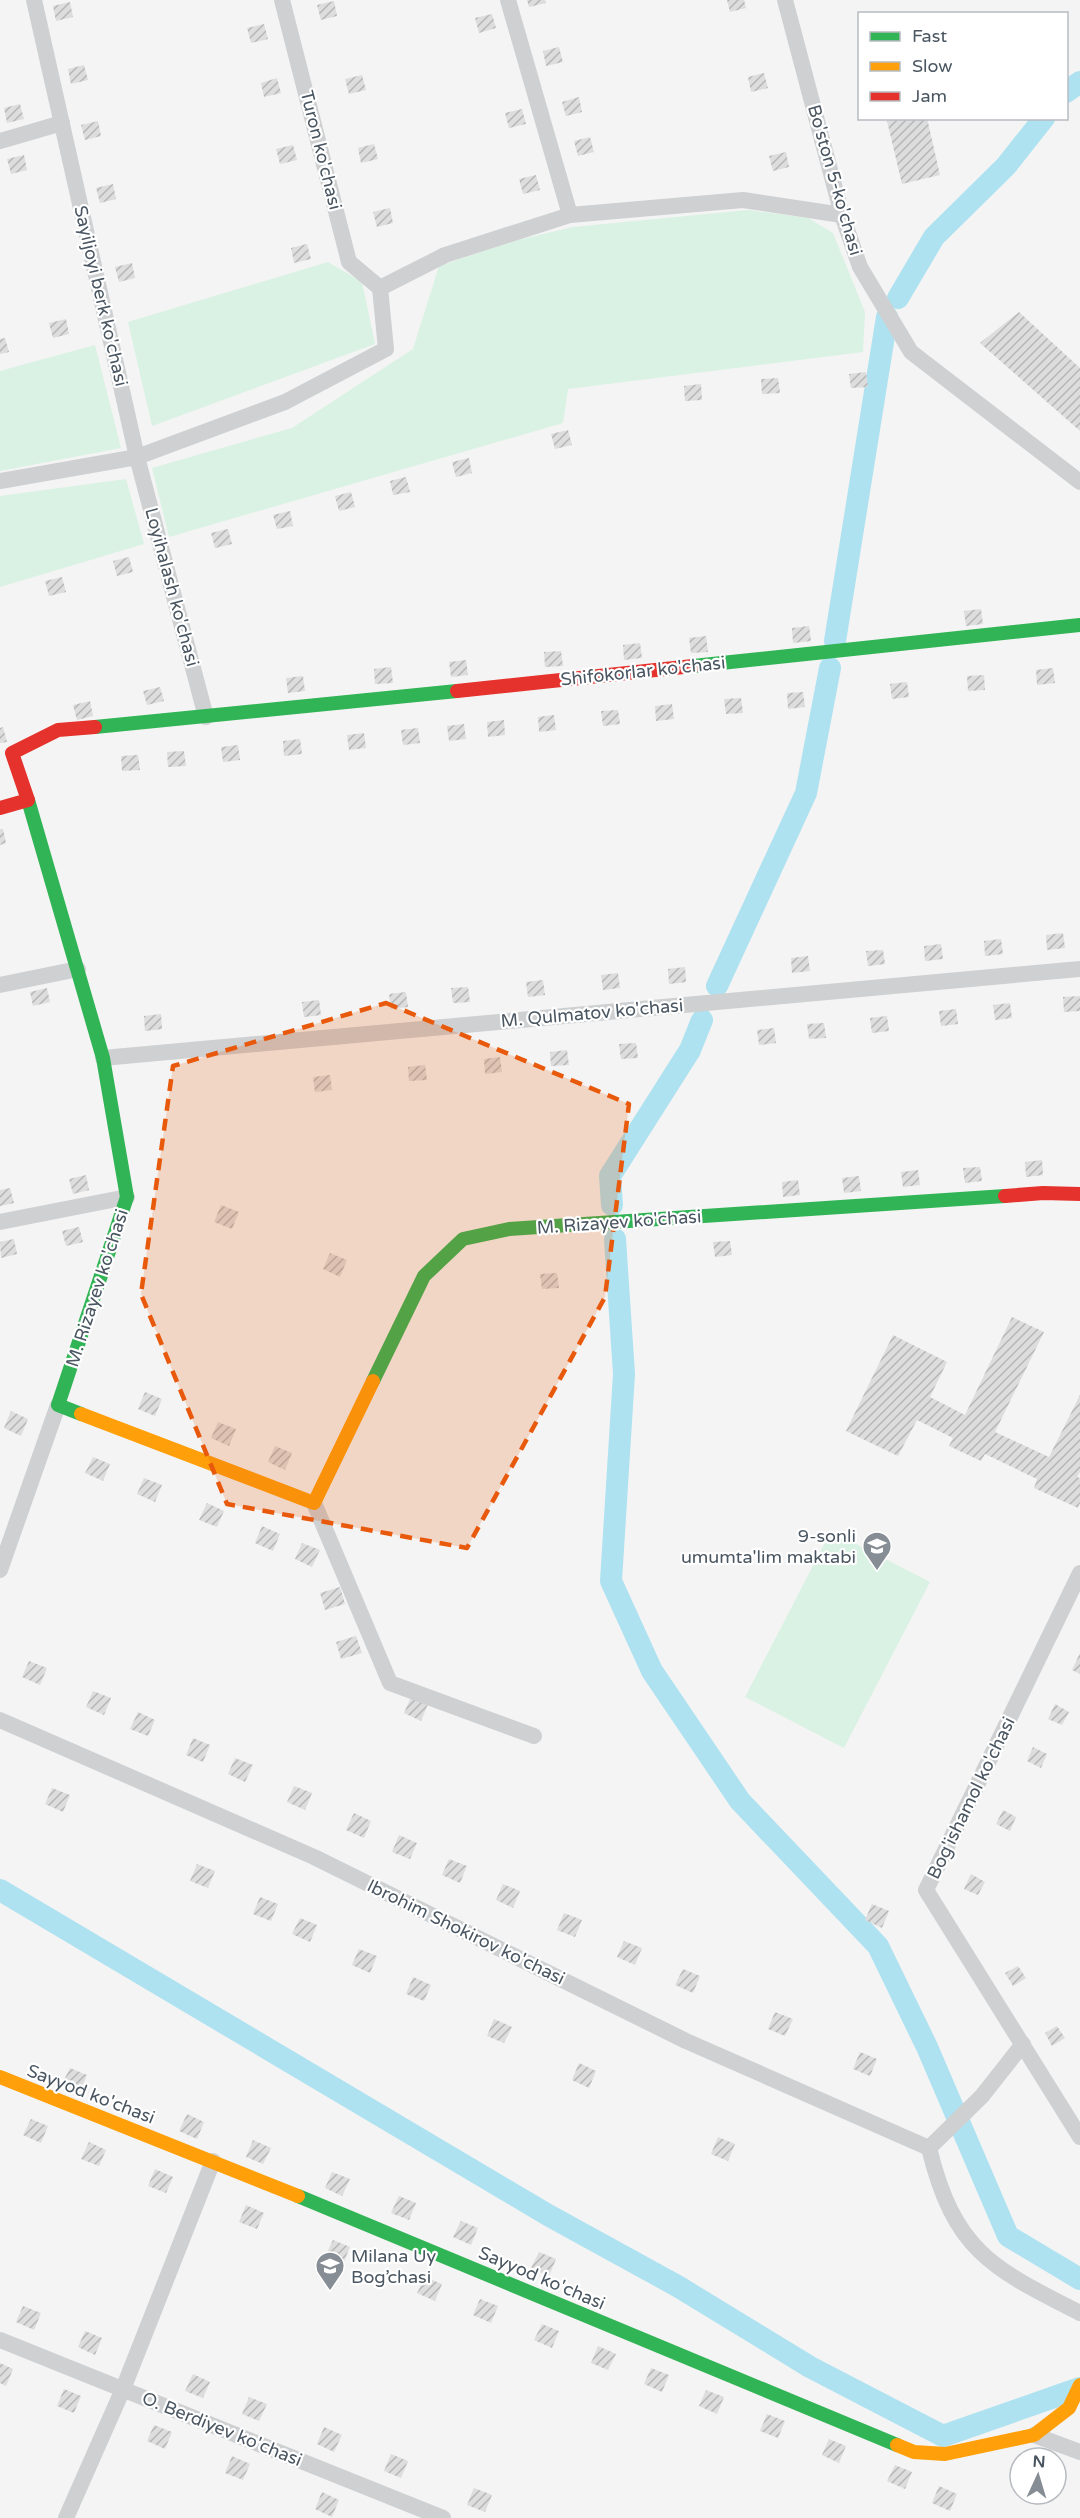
<svg xmlns="http://www.w3.org/2000/svg" width="1080" height="2518" font-family="'Varela Round',sans-serif">
  <defs>
    <pattern id="building-hatch" width="6" height="6" patternUnits="userSpaceOnUse" patternTransform="scale(1.5)"><rect width="6" height="6" fill="#ddddde"/><path d="M-1 1l2-2M0 6l6-6M5 7l2-2" fill="none" stroke="#b5b6b7"/></pattern>
  </defs>
  <rect width="100%" height="100%" fill="#f4f4f4"/>
  <g fill="#d9f2e3">
    <polygon points="748,210 808,218 833,233 865,312 863,352 568,389 563,423 169,537 152,468 292,428 413,349 439,266 514,241 573,227"/>
    <polygon points="328,262 362,282 375,344 152,426 128,322"/>
    <polygon points="95,345 121,448 0,471 0,371"/>
    <polygon points="126,479 144,544 0,587 0,496"/>
    <polygon points="831,1531 930,1582 844,1748 745,1697"/>
  </g>
  <g fill="none" stroke-linecap="round" stroke-linejoin="round">
    <g stroke="#aee2f0" stroke-width="22">
      <polyline points="1066,92 1080,82"/>
      <polyline points="898,298 934,237 1006,166 1044,118"/>
      <polyline points="835,641 887,317"/>
      <polyline points="717,986 806,793 830,668"/>
      <polyline points="612,1205 610,1176 690,1050 702,1020"/>
      <polyline points="615,1239 624,1374 611,1581 652,1671 740,1801 878,1946 927,2047 1008,2236 1080,2279"/>
      <polyline points="0,1890 548,2215 679,2287 810,2367 943,2436 1080,2388"/>
    </g>
  </g>
  <g fill="url(#building-hatch)">
    <polygon points="527,0 545,0 546,3 529,7"/>
    <polygon points="727,0 744,0 746,8 730,12"/>
    <polygon points="334,1 337,16 321,20 317,5"/>
    <polygon points="70,2 73,17 56,21 53,6"/>
    <polygon points="492,14 496,28 479,33 475,18"/>
    <polygon points="264,24 268,39 251,43 247,28"/>
    <polygon points="559,47 563,62 546,66 543,51"/>
    <polygon points="84,65 88,80 71,84 68,69"/>
    <polygon points="764,73 768,88 751,92 748,77"/>
    <polygon points="362,75 366,90 349,94 345,79"/>
    <polygon points="277,78 281,93 264,97 261,83"/>
    <polygon points="579,97 582,112 566,116 562,102"/>
    <polygon points="20,104 24,119 7,123 4,108"/>
    <polygon points="522,109 526,124 509,128 505,113"/>
    <polygon points="897,118 927,118 940,175 902,184 887,121"/>
    <polygon points="98,121 101,136 85,140 81,125"/>
    <polygon points="590,137 594,152 578,156 574,141"/>
    <polygon points="374,144 378,159 361,163 358,148"/>
    <polygon points="293,145 297,160 280,164 276,149"/>
    <polygon points="786,152 789,167 773,171 769,156"/>
    <polygon points="24,155 27,170 11,174 7,159"/>
    <polygon points="536,175 540,190 523,194 519,179"/>
    <polygon points="113,184 116,199 100,203 96,188"/>
    <polygon points="390,208 393,223 377,227 373,212"/>
    <polygon points="307,244 311,259 294,263 291,248"/>
    <polygon points="132,263 135,278 119,282 115,267"/>
    <polygon points="1019,312 1080,368 1080,431 980,343"/>
    <polygon points="66,319 69,334 53,338 49,323"/>
    <polygon points="5,338 9,352 0,354 0,339"/>
    <polygon points="866,372 868,387 851,388 849,374"/>
    <polygon points="778,378 780,393 762,394 761,379"/>
    <polygon points="701,384 702,400 685,401 684,386"/>
    <polygon points="568,430 572,445 555,449 551,434"/>
    <polygon points="469,458 472,473 456,477 452,462"/>
    <polygon points="406,477 410,492 393,495 390,481"/>
    <polygon points="351,492 355,507 339,511 335,496"/>
    <polygon points="290,511 293,526 277,529 273,515"/>
    <polygon points="228,529 232,544 215,548 211,533"/>
    <polygon points="129,557 133,572 117,576 113,561"/>
    <polygon points="62,577 66,592 49,596 45,581"/>
    <polygon points="981,609 983,624 966,626 964,611"/>
    <polygon points="809,626 811,641 793,643 792,628"/>
    <polygon points="706,636 708,652 691,653 689,638"/>
    <polygon points="640,643 642,658 624,660 623,645"/>
    <polygon points="561,651 563,666 545,667 544,652"/>
    <polygon points="466,660 468,675 451,677 449,662"/>
    <polygon points="391,667 393,683 375,684 374,669"/>
    <polygon points="1053,668 1055,683 1037,685 1036,670"/>
    <polygon points="984,675 985,690 968,691 967,676"/>
    <polygon points="303,676 305,691 288,693 286,678"/>
    <polygon points="907,682 909,697 892,699 890,684"/>
    <polygon points="160,687 164,701 147,705 143,691"/>
    <polygon points="803,692 805,707 788,709 787,693"/>
    <polygon points="741,698 743,713 726,714 724,699"/>
    <polygon points="90,701 93,716 77,720 73,705"/>
    <polygon points="672,704 674,719 656,721 655,706"/>
    <polygon points="618,710 620,724 603,726 601,711"/>
    <polygon points="554,715 556,730 539,732 538,717"/>
    <polygon points="504,720 505,735 488,737 487,722"/>
    <polygon points="464,724 466,739 449,741 447,726"/>
    <polygon points="3,727 7,742 0,743 0,728"/>
    <polygon points="418,728 420,743 403,745 401,730"/>
    <polygon points="364,733 366,748 349,750 347,735"/>
    <polygon points="300,739 302,754 284,756 283,741"/>
    <polygon points="238,745 240,760 223,762 221,747"/>
    <polygon points="184,751 186,766 168,767 167,752"/>
    <polygon points="138,755 140,770 122,771 121,756"/>
    <polygon points="0,829 3,829 6,843 0,845"/>
    <polygon points="1063,933 1065,948 1047,950 1046,935"/>
    <polygon points="1001,939 1003,954 985,956 984,941"/>
    <polygon points="941,944 943,959 925,961 924,946"/>
    <polygon points="883,950 885,964 868,966 866,951"/>
    <polygon points="808,956 810,971 792,973 791,958"/>
    <polygon points="685,967 686,982 669,984 668,969"/>
    <polygon points="618,973 620,988 603,990 601,975"/>
    <polygon points="543,980 545,995 528,997 526,982"/>
    <polygon points="468,987 470,1002 453,1003 451,988"/>
    <polygon points="47,988 50,1002 33,1006 30,992"/>
    <polygon points="406,992 408,1007 391,1009 389,994"/>
    <polygon points="1080,996 1080,1011 1064,1012 1063,997"/>
    <polygon points="319,1000 321,1015 304,1017 302,1002"/>
    <polygon points="1010,1003 1012,1018 995,1020 993,1005"/>
    <polygon points="956,1009 958,1024 941,1026 939,1011"/>
    <polygon points="161,1014 162,1029 145,1031 144,1016"/>
    <polygon points="887,1016 889,1031 872,1033 870,1018"/>
    <polygon points="824,1023 826,1038 809,1039 807,1024"/>
    <polygon points="774,1028 776,1043 759,1045 757,1030"/>
    <polygon points="636,1043 638,1058 621,1059 619,1044"/>
    <polygon points="567,1050 569,1065 551,1066 550,1052"/>
    <polygon points="500,1057 502,1072 485,1074 484,1059"/>
    <polygon points="425,1065 427,1080 409,1081 408,1067"/>
    <polygon points="330,1075 332,1090 315,1092 313,1077"/>
    <polygon points="1042,1160 1043,1175 1026,1177 1025,1162"/>
    <polygon points="980,1167 982,1181 965,1183 963,1168"/>
    <polygon points="918,1170 920,1185 903,1187 901,1172"/>
    <polygon points="86,1175 89,1190 73,1194 69,1179"/>
    <polygon points="859,1176 861,1191 844,1193 842,1178"/>
    <polygon points="798,1180 800,1195 783,1197 782,1182"/>
    <polygon points="10,1188 14,1203 0,1206 0,1190"/>
    <polygon points="221,1205 239,1212 232,1229 214,1222"/>
    <polygon points="79,1227 83,1242 66,1246 62,1231"/>
    <polygon points="14,1239 17,1254 1,1258 0,1242"/>
    <polygon points="730,1241 732,1255 715,1257 713,1242"/>
    <polygon points="330,1253 347,1260 340,1277 323,1269"/>
    <polygon points="557,1273 559,1288 542,1289 540,1274"/>
    <polygon points="1012,1317 1044,1332 995,1432 1049,1457 1080,1395 1080,1472 1077,1477 1080,1478 1080,1503 1078,1508 1034,1488 1037,1479 985,1454 981,1461 949,1446 953,1438 917,1420 898,1456 846,1431 893,1335 947,1362 930,1397 965,1415"/>
    <polygon points="145,1392 162,1399 155,1416 138,1409"/>
    <polygon points="11,1411 28,1419 21,1436 4,1428"/>
    <polygon points="218,1422 236,1429 229,1446 211,1438"/>
    <polygon points="275,1446 292,1453 285,1470 268,1462"/>
    <polygon points="93,1457 110,1464 103,1481 85,1473"/>
    <polygon points="144,1478 162,1485 155,1502 137,1494"/>
    <polygon points="207,1503 224,1511 217,1527 199,1520"/>
    <polygon points="262,1526 280,1534 273,1551 255,1543"/>
    <polygon points="302,1543 320,1550 312,1567 295,1559"/>
    <polygon points="340,1587 345,1604 325,1610 320,1593"/>
    <polygon points="356,1636 362,1653 341,1659 336,1642"/>
    <polygon points="1080,1653 1080,1674 1072,1670"/>
    <polygon points="29,1661 47,1668 40,1685 22,1677"/>
    <polygon points="93,1691 111,1698 104,1715 86,1707"/>
    <polygon points="411,1697 428,1704 421,1721 404,1713"/>
    <polygon points="1055,1704 1069,1712 1062,1725 1048,1719"/>
    <polygon points="138,1712 155,1720 148,1736 130,1729"/>
    <polygon points="193,1738 210,1745 203,1762 186,1755"/>
    <polygon points="1033,1747 1047,1754 1041,1768 1027,1761"/>
    <polygon points="235,1758 253,1765 245,1782 228,1774"/>
    <polygon points="294,1786 312,1793 305,1810 287,1802"/>
    <polygon points="52,1788 70,1795 63,1812 45,1804"/>
    <polygon points="1003,1810 1016,1817 1010,1831 996,1824"/>
    <polygon points="354,1813 371,1821 364,1838 346,1830"/>
    <polygon points="399,1835 417,1843 410,1859 392,1852"/>
    <polygon points="449,1859 467,1866 460,1883 442,1875"/>
    <polygon points="197,1864 215,1871 208,1888 190,1881"/>
    <polygon points="971,1874 985,1882 978,1895 964,1889"/>
    <polygon points="503,1884 520,1891 513,1908 496,1900"/>
    <polygon points="260,1897 278,1904 271,1921 253,1914"/>
    <polygon points="872,1904 889,1911 882,1928 865,1920"/>
    <polygon points="564,1913 582,1920 575,1937 557,1930"/>
    <polygon points="300,1918 317,1925 310,1942 292,1934"/>
    <polygon points="624,1941 642,1948 635,1965 617,1957"/>
    <polygon points="359,1949 377,1956 370,1973 352,1965"/>
    <polygon points="1018,1966 1026,1978 1013,1986 1005,1973"/>
    <polygon points="683,1969 700,1976 693,1993 675,1985"/>
    <polygon points="413,1977 431,1985 424,2001 406,1994"/>
    <polygon points="775,2012 793,2019 785,2036 768,2029"/>
    <polygon points="494,2019 512,2027 504,2043 487,2036"/>
    <polygon points="1057,2026 1065,2038 1052,2046 1045,2033"/>
    <polygon points="860,2052 877,2059 870,2076 853,2069"/>
    <polygon points="579,2063 596,2071 589,2088 572,2080"/>
    <polygon points="70,2068 87,2075 80,2092 62,2084"/>
    <polygon points="187,2114 204,2122 197,2139 179,2131"/>
    <polygon points="31,2119 48,2126 41,2143 23,2135"/>
    <polygon points="718,2137 735,2144 728,2161 711,2154"/>
    <polygon points="253,2140 271,2148 263,2164 246,2157"/>
    <polygon points="89,2142 106,2150 99,2166 81,2159"/>
    <polygon points="155,2169 173,2177 166,2193 148,2186"/>
    <polygon points="332,2172 350,2179 342,2196 325,2188"/>
    <polygon points="399,2196 416,2203 409,2220 391,2213"/>
    <polygon points="246,2205 264,2213 257,2229 239,2222"/>
    <polygon points="461,2221 478,2228 471,2245 453,2237"/>
    <polygon points="333,2240 350,2247 343,2264 325,2257"/>
    <polygon points="539,2252 556,2259 549,2276 531,2268"/>
    <polygon points="425,2277 442,2284 435,2301 417,2293"/>
    <polygon points="480,2299 498,2306 491,2323 473,2315"/>
    <polygon points="23,2306 41,2313 34,2330 16,2322"/>
    <polygon points="542,2324 559,2331 552,2348 534,2340"/>
    <polygon points="85,2331 102,2338 95,2355 78,2347"/>
    <polygon points="598,2346 616,2354 608,2370 591,2363"/>
    <polygon points="0,2363 13,2369 6,2386 0,2383"/>
    <polygon points="651,2368 669,2375 662,2392 644,2384"/>
    <polygon points="193,2374 210,2382 203,2398 185,2391"/>
    <polygon points="64,2389 81,2396 74,2413 57,2406"/>
    <polygon points="706,2390 724,2397 717,2414 699,2406"/>
    <polygon points="249,2397 267,2404 259,2421 242,2414"/>
    <polygon points="767,2414 785,2421 778,2438 760,2431"/>
    <polygon points="154,2425 172,2432 165,2449 147,2441"/>
    <polygon points="324,2427 342,2435 334,2452 317,2444"/>
    <polygon points="829,2439 846,2446 839,2463 822,2455"/>
    <polygon points="391,2454 408,2461 401,2478 384,2471"/>
    <polygon points="232,2456 250,2464 243,2480 225,2473"/>
    <polygon points="895,2465 912,2472 905,2489 887,2481"/>
    <polygon points="1018,2470 1020,2471 1020,2490 1010,2486"/>
    <polygon points="939,2486 957,2494 950,2511 932,2503"/>
    <polygon points="474,2488 492,2495 485,2512 467,2505"/>
    <polygon points="322,2492 339,2500 332,2517 315,2509"/>
  </g>
  <g fill="none" stroke-linecap="round" stroke-linejoin="round">
    <g stroke="#ced0d2" stroke-width="16">
      <polyline points="282,0 349,262 380,288"/>
      <polyline points="508,0 570,215"/>
      <polyline points="785,0 842,215 860,267 911,352 1080,482"/>
      <polyline points="0,141 62,123"/>
      <polyline points="0,481 137,457 34,0"/>
      <polyline points="206,717 137,457 285,402 386,349 380,288 445,255 570,215 743,200 842,215"/>
      <polyline points="0,985 78,969"/>
      <polyline points="103,1058 1080,969"/>
      <polyline points="0,1222 127,1197"/>
      <polyline points="314,1503 390,1683 534,1736"/>
      <polyline points="0,1570 58,1405"/>
      <polyline points="1080,1573 926,1890 1080,2137"/>
      <polyline points="0,1720 314,1857 686,2041 929,2148"/>
      <path d="M1023,2044L982,2096L929,2148C954,2250 991,2268 1080,2313"/>
      <polyline points="0,2340 443,2518"/>
      <polyline points="1034,2435 1080,2452"/>
      <polyline points="66,2518 123,2389 213,2161"/>
    </g>
    <g stroke="#30b455" stroke-width="14">
      <polyline points="693,666 1080,625"/>
      <polyline points="95,727 457,691"/>
      <polyline points="28,800 103,1058 127,1197 58,1405 81,1414"/>
      <polyline points="373,1381 424,1276 463,1239 509,1229 1005,1196"/>
      <polyline points="298,2196 897,2445"/>
    </g>
    <g stroke="#ff9f0a" stroke-width="14">
      <polyline points="81,1414 314,1503 373,1381"/>
      <polyline points="0,2077 298,2196"/>
      <polyline points="897,2445 914,2452 945,2454 1034,2435 1069,2408 1080,2385"/>
    </g>
    <g stroke="#e5322d" stroke-width="14">
      <polyline points="457,691 693,666"/>
      <polyline points="0,808 28,800 12,753 58,730 95,727"/>
      <polyline points="1005,1196 1043,1193 1080,1194"/>
    </g>
  </g>
  <path fill="#e8590c" fill-opacity="0.2" stroke="#e8590c" stroke-width="4.5" stroke-dasharray="12 8" stroke-linejoin="round" d="M386,1003L629,1104L605,1297L467,1548L227,1504L141,1294L173,1066Z"/>
  <defs>
    <g id="school-pin" transform="scale(1.5)"><path d="M0 17L-7.5 6A9.5 9.5 0 1 1 7.5 6Z" fill="#868d94" stroke="#fff"/><path d="M0-5L7-2L0 1L-7-2ZM-4 1L0 2.5L4 1V4Q0 6-4 4Z" fill="#fff"/></g>
  </defs>
  <g fill-rule="evenodd">
    <use href="#school-pin" x="877" y="1546"/>
    <use href="#school-pin" x="330" y="2266"/>
  </g>
  <g text-anchor="middle" dominant-baseline="central" stroke-width="4.5" stroke-linejoin="round" paint-order="stroke">
    <g font-size="18" fill="#4a5661" stroke="#fff">
      <text transform="translate(321 150) rotate(76)">Turon ko'chasi</text>
      <text transform="translate(835 180) rotate(74)">Bo'ston 5-ko'chasi</text>
      <text transform="translate(101 296) rotate(77)">Sayiljoyi berk ko'chasi</text>
      <text transform="translate(172 587) rotate(75)">Loyihalash ko'chasi</text>
      <text transform="translate(643 671) rotate(-6)">Shifokorlar ko'chasi</text>
      <text transform="translate(592 1013) rotate(-5)">M. Qulmatov ko'chasi</text>
      <text transform="translate(619 1222) rotate(-4)">M. Rizayev ko'chasi</text>
      <text transform="translate(97 1288) rotate(-72)">M. Rizayev ko'chasi</text>
      <text transform="translate(971 1798) rotate(-64)">Bog'ishamol ko'chasi</text>
      <text transform="translate(466 1932) rotate(26)">Ibrohim Shokirov ko'chasi</text>
      <text transform="translate(91 2094) rotate(21)">Sayyod ko'chasi</text>
      <text transform="translate(542 2278) rotate(23)">Sayyod ko'chasi</text>
      <text transform="translate(222 2429) rotate(22)">O. Berdiyev ko'chasi</text>
    </g>
    <g font-size="18" fill="#4a5661" stroke="#fff" text-anchor="end">
      <text x="856" y="1536">9-sonli<tspan x="856" dy="21">umumta'lim maktabi</tspan></text>
      <text x="351" y="2256" text-anchor="start">Milana Uy<tspan x="351" dy="21">Bog’chasi</tspan></text>
    </g>
  </g>
  <rect x="858" y="12" width="210" height="108" fill="#ffffff" stroke="#b7bbc0" stroke-width="1.5"/>
  <rect x="870" y="32" width="30" height="9" fill="#30b455" stroke="#b7bbc0" stroke-width="1.5"/>
  <text x="912" y="42" font-size="18" fill="#4a5661">Fast</text>
  <rect x="870" y="62" width="30" height="9" fill="#ff9f0a" stroke="#b7bbc0" stroke-width="1.5"/>
  <text x="912" y="72" font-size="18" fill="#4a5661">Slow</text>
  <rect x="870" y="92" width="30" height="9" fill="#e5322d" stroke="#b7bbc0" stroke-width="1.5"/>
  <text x="912" y="102" font-size="18" fill="#4a5661">Jam</text>
  <g transform="translate(1038 2476) rotate(4)"><circle r="28" fill="#ffffff" stroke="#b7bbc0" stroke-width="1.5"/>
  <path d="M0-4.5L10 22L0 15L-10 22Z" fill="#868d94"/>
  <text y="-9" font-size="16" font-weight="bold" text-anchor="middle" fill="#4a5661">N</text>
  </g>
</svg>
